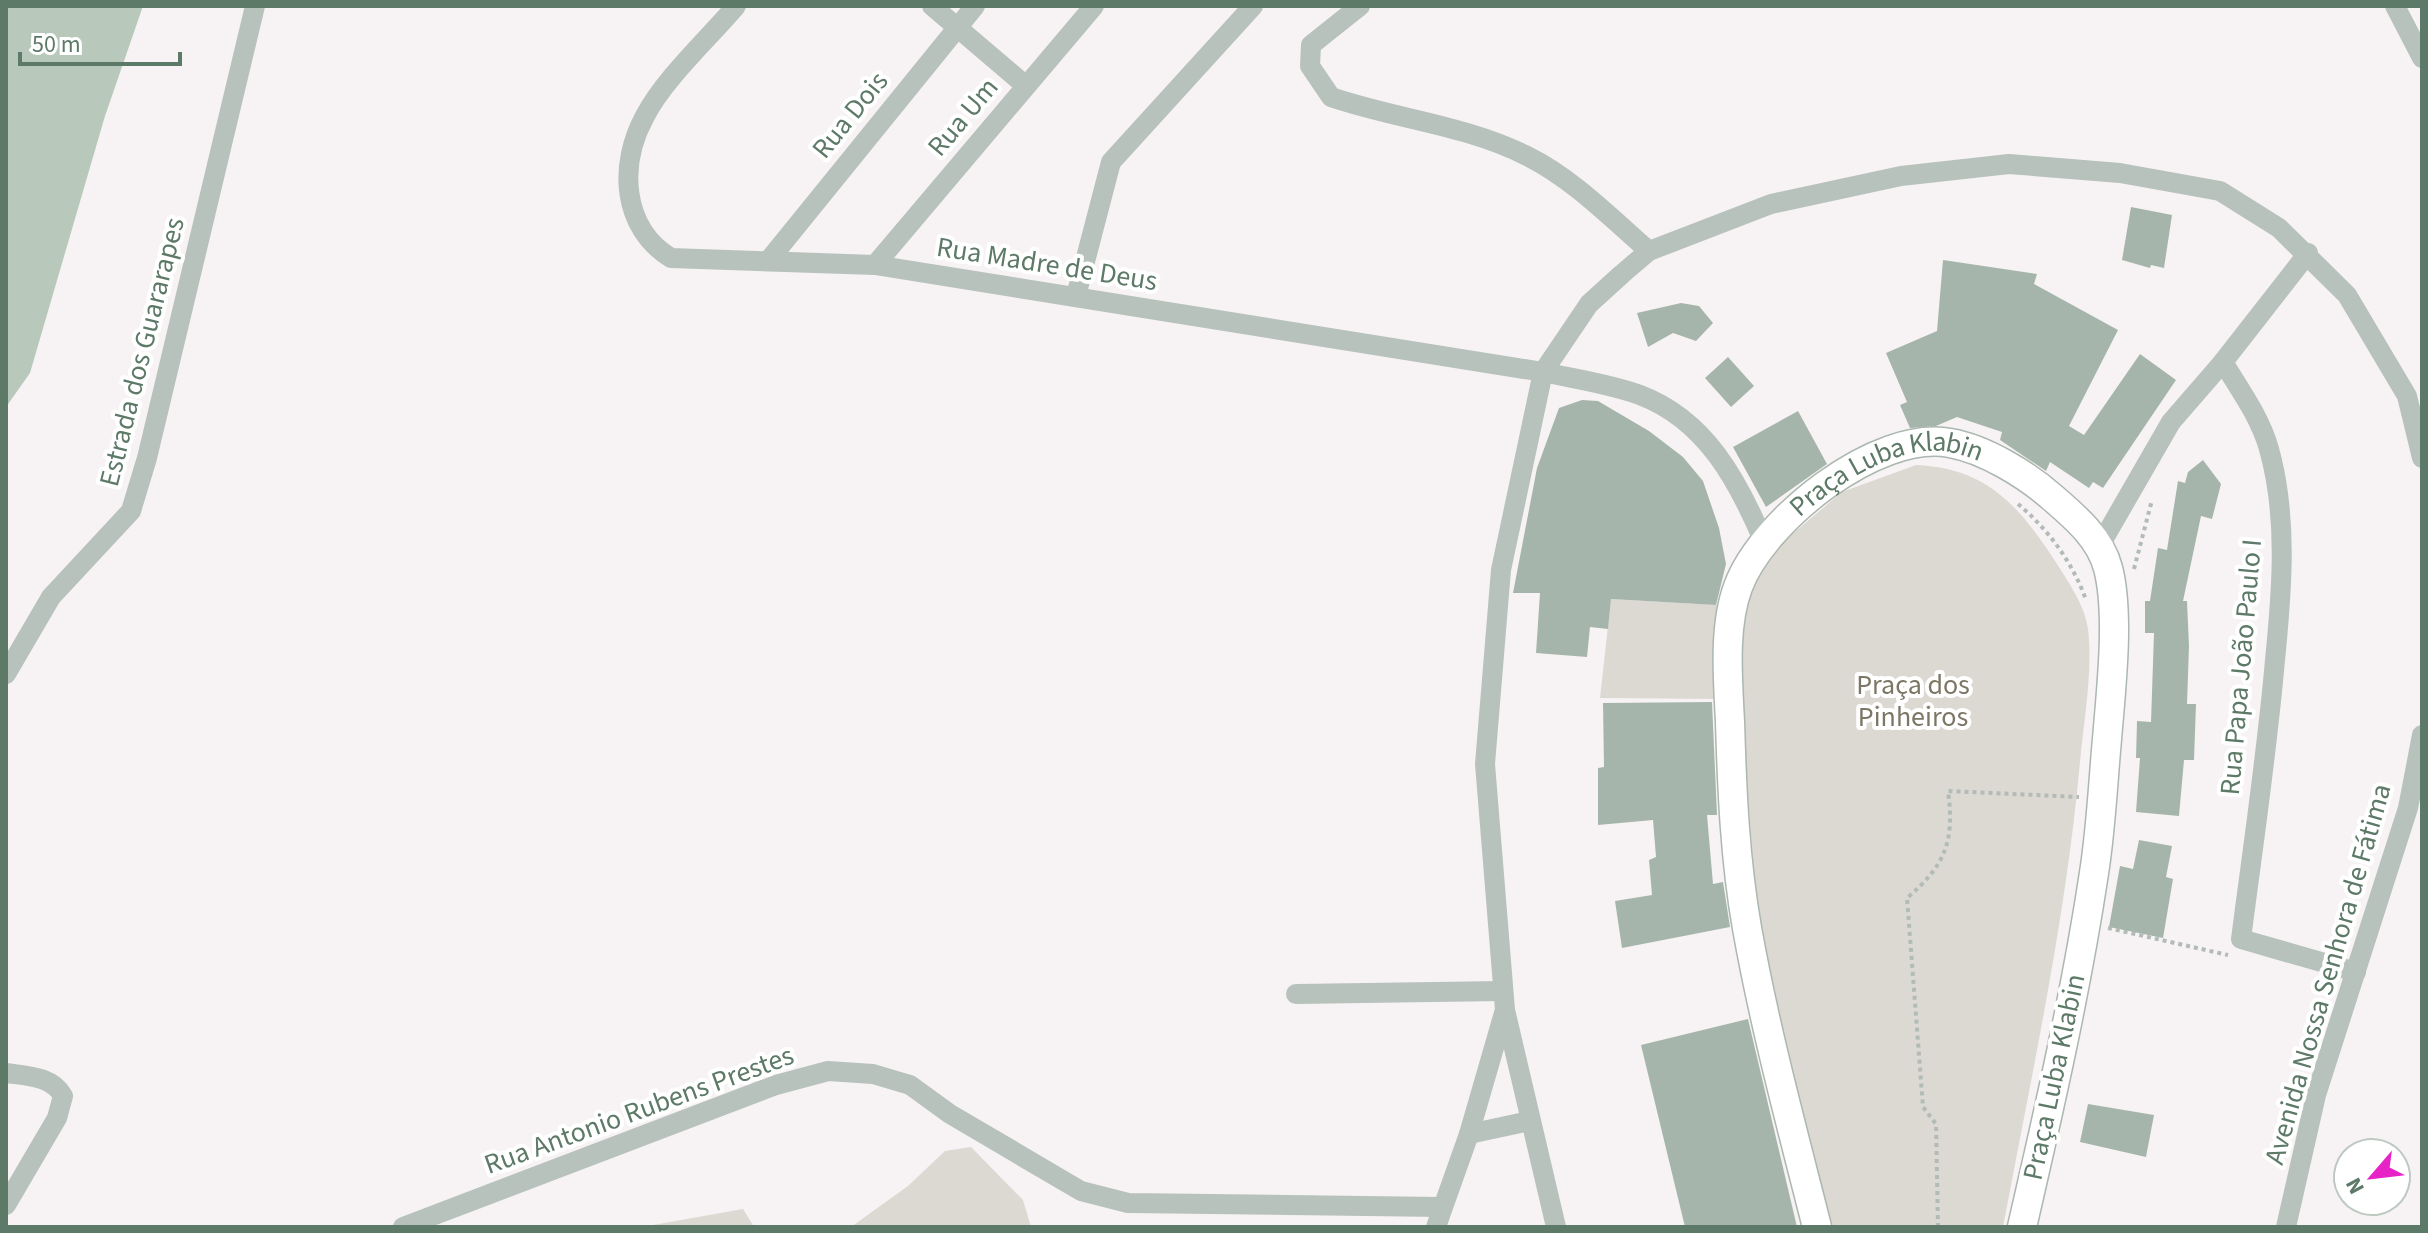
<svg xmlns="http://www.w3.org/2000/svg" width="2428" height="1233" font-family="'Source Sans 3',sans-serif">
  <rect width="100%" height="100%" fill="#f7f3f4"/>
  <g fill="#dcd8d2">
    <path d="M1916,465C1988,468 2020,507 2057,564C2069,583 2085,606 2088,629C2093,671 2084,719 2080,762C2066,918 2032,1073 2003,1227H1828L1758,925L1741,707L1742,619L1747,585L1772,551L1842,492Z"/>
    <polygon points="1611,599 1718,605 1715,699 1600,698"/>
    <polygon points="971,1147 1023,1200 1031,1227 851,1227 908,1186 945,1151"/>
    <polygon points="743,1209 754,1227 642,1227"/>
  </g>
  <polygon fill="#b8c9bb" points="6,6 143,6 105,116 30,373 6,407"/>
  <g fill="#a6b5ab">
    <polygon points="2131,207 2172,215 2164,268 2151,265 2150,268 2122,260"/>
    <polygon points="1943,260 2037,274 2034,284 2118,330 2069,426 2084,435 2140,354 2176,380 2103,488 2093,482 2089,488 2050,462 2046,471 2000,440 2002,432 1957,417 1936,426 1910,428 1900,405 1907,402 1886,353 1937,331"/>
    <polygon points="1681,303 1699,306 1713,323 1696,341 1673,333 1648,347 1637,313"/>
    <polygon points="1728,357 1754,386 1731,407 1705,378"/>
    <polygon points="1582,400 1598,401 1649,431 1683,457 1703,481 1719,528 1726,564 1716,605 1611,599 1608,629 1590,627 1587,657 1536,653 1540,593 1513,593 1537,468 1559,408"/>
    <polygon points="1798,411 1827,464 1766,507 1733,447"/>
    <polygon points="2203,460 2221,484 2212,519 2201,516 2183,601 2187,601 2189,646 2187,704 2196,704 2194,760 2184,760 2179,816 2136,812 2140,758 2136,758 2137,721 2151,722 2154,633 2145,633 2145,601 2150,601 2158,548 2167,550 2178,481 2185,483 2188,472"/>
    <polygon points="1712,702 1717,815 1707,815 1713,884 1723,882 1730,927 1622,948 1615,901 1652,895 1649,860 1656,857 1653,820 1598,825 1598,768 1604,767 1603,703"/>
    <polygon points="2139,840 2172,846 2166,877 2173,879 2163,938 2109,927 2120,866 2133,869"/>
    <polygon points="1748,1019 1797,1227 1685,1227 1641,1045"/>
    <polygon points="2088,1104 2154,1115 2146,1157 2080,1142"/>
  </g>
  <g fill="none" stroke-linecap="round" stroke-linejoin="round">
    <g stroke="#abb7af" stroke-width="31">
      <g id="secondary">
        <path id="s1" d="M1817,1227C1792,1128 1765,1029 1747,928C1735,860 1732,791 1730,722C1728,680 1723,627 1738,587C1762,521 1877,429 1950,443C1985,449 2027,475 2053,498C2075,517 2100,538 2108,568C2120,614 2111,690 2107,739C2103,783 2101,829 2094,873C2076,992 2049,1110 2022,1227"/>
      </g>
    </g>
    <g stroke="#b3bbb6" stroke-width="4" stroke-dasharray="4 4" stroke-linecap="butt">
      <path d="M2018,504C2048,529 2073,563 2086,600"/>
      <polyline points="2134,569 2152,500"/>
      <polyline points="2108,928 2228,955"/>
      <path d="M1938,1227L1936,1124L1923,1107L1907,898C1945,866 1955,841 1948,791L2079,797"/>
    </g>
    <g stroke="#b8c2bc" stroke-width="20">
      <path d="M736,6C708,39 665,78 645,116C618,165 622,228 671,258L875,265L1543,372C1575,379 1610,384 1640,395C1706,420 1738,481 1764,542"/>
      <polyline points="932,6 1026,86"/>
      <path d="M1360,6L1311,45L1310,66L1331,97C1395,119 1466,125 1527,156C1572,178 1611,218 1649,251"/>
      <polyline points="2395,6 2422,58"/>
      <polyline points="769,260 975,6"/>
      <polyline points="875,265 1094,6"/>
      <polyline points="1076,296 1111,162 1253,6"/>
      <path d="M2223,362C2240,390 2260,417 2269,449C2288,517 2282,590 2275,660C2267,753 2253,846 2241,939L2356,972"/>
      <polyline points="2099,547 2171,422 2223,362 2308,253"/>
      <polyline points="6,674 51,597 131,511 147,458 255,6"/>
      <polyline points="1296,994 1503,991"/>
      <path d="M6,1073C27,1076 52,1076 63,1096L57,1118L6,1205"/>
      <polyline points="1469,1134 1529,1121"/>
      <polyline points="403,1227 776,1085 828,1071 873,1074 910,1085 950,1114 1081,1191 1128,1203 1441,1207"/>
      <polyline points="1436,1227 1469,1134 1504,1013"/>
      <polyline points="1556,1227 1505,1010 1485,764 1501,570 1543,372 1589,304 1622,274 1649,251 1771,204 1901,176 2009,164 2120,173 2220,191 2279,228 2347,295 2407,396 2422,458"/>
      <polyline points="2286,1227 2316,1095 2408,808 2422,735"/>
    </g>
    <use href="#secondary" stroke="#fff" stroke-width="28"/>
  </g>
  <g text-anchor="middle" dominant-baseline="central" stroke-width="8" stroke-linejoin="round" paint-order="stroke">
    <g font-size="28" fill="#5d7967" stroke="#fff">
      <text transform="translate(850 115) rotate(-51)">Rua Dois</text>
      <text transform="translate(963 117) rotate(-50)">Rua Um</text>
      <text transform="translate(1047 264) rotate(9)">Rua Madre de Deus</text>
      <text transform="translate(142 352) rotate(-76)">Estrada dos Guararapes</text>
      <text stroke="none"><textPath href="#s1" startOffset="850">Praça Luba Klabin</textPath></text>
      <text transform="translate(2241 667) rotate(-85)">Rua Papa João Paulo I</text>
      <text transform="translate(2328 974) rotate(-74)">Avenida Nossa Senhora de Fátima</text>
      <text transform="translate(2054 1077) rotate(-78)">Praça Luba Klabin</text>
      <text transform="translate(639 1110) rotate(-20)">Rua Antonio Rubens Prestes</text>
    </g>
    <g font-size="28" fill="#7c7664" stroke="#fff">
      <text x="1913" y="685">Praça dos<tspan x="1913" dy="32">Pinheiros</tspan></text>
    </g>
  </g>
  <rect width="2428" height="1233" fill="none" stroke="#5d7967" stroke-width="16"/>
  <g transform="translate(2372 1177) rotate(242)"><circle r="38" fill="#ffffff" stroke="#bec9c2" stroke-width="2"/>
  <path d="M0-6L14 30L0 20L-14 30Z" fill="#e723c7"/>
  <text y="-12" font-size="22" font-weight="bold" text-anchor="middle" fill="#5d7967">N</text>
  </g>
  <path d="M20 52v12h160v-12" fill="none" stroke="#5d7967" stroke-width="4"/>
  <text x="32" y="52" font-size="24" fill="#5d7967" stroke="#ffffff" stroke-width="6" paint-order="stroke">50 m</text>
</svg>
